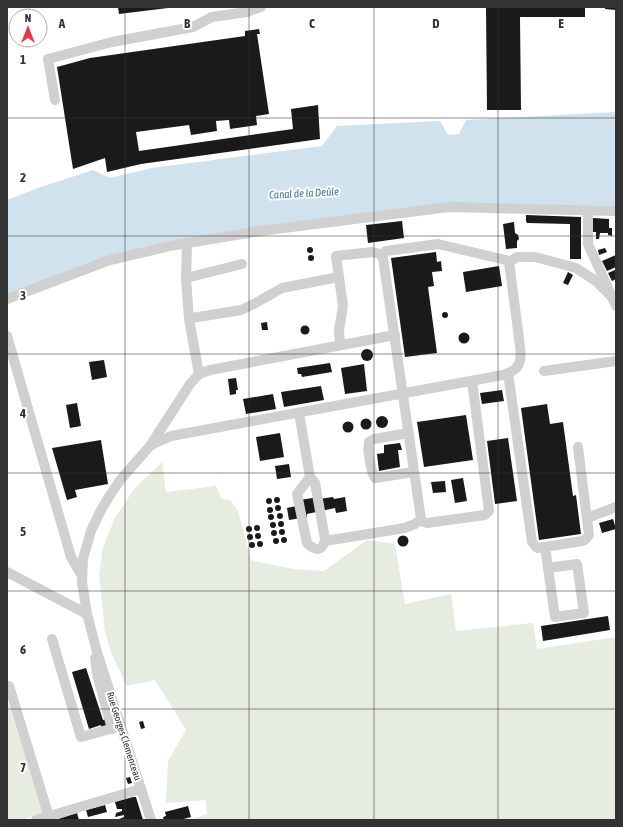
<svg xmlns="http://www.w3.org/2000/svg" width="623" height="827" font-family="'Asap Condensed',sans-serif">
  <rect width="100%" height="100%" fill="#fff"/>
  <g fill="#e6ecdf">
    <polygon points="162,462 166,492 216,486 221,498 230,500 238,511 251,560 293,569 324,571 367,540 395,544 405,604 451,594 456,631 533,623 537,649 616,637 616,820 189,820 207,814 206,800 166,803 168,761 186,730 155,680 127,686 112,655 105,632 99,575 103,547 115,518 134,489"/>
    <polygon points="7,700 44,813 20,820 7,820"/>
  </g>
  <polygon fill="#cfe2ee" points="616,112 616,206 448,203 169,242 7,295 7,200 38,188 93,170 110,178 152,168 322,146 337,126 440,121 448,135 459,134 466,120"/>
  <g fill="#1a1a1a">
    <polygon points="118,7 168,7 168,8 119,14"/>
    <polygon points="486,7 585,7 585,17 520,17 521,110 487,110"/>
    <polygon points="605,7 616,7 616,10 605,9"/>
    <polygon points="259,29 260,34 257,34 269,114 256,116 257,125 230,129 229,120 216,121 217,131 191,135 189,125 136,132 139,151 293,129 291,109 318,105 320,139 141,164 107,172 105,158 73,169 57,67 90,58 245,36 245,31"/>
    <polygon points="526,215 581,217 581,259 570,259 570,224 527,223 526,221"/>
    <polygon points="593,218 609,219 609,228 612,228 612,236 608,235 608,233 600,233 599,239 596,239 596,232 592,232"/>
    <polygon points="402,221 404,238 368,243 366,225"/>
    <polygon points="514,222 515,233 518,235 519,239 517,241 517,248 506,249 503,224"/>
    <circle cx="310" cy="250" r="3"/>
    <polygon points="605,248 607,252 599,255 598,250"/>
    <polygon points="436,252 437,262 441,261 442,271 432,272 434,286 428,287 437,353 405,357 391,258"/>
    <circle cx="311" cy="258" r="3"/>
    <polygon points="616,255 616,267 607,271 602,261"/>
    <polygon points="499,266 502,286 466,292 463,272"/>
    <polygon points="615,270 616,279 612,281 608,273"/>
    <polygon points="568,272 573,275 568,285 563,283"/>
    <circle cx="445" cy="315" r="3"/>
    <polygon points="267,322 268,330 262,330 261,323"/>
    <circle cx="305" cy="330" r="4.5"/>
    <circle cx="464" cy="338" r="5.5"/>
    <circle cx="367" cy="355" r="6"/>
    <polygon points="104,360 107,377 92,380 89,362"/>
    <polygon points="330,363 332,372 302,377 301,374 298,374 297,368"/>
    <polygon points="364,364 367,391 345,394 341,368"/>
    <polygon points="236,378 238,390 236,390 236,394 230,395 228,379"/>
    <polygon points="321,386 324,400 284,407 281,392"/>
    <polygon points="502,390 504,401 482,404 480,393"/>
    <polygon points="273,394 276,409 246,414 243,399"/>
    <polygon points="77,403 81,426 70,428 66,405"/>
    <polygon points="547,404 550,424 563,422 573,496 576,495 581,534 539,540 521,408"/>
    <polygon points="466,415 473,460 424,467 417,422"/>
    <circle cx="382" cy="422" r="6"/>
    <circle cx="366" cy="424" r="5.5"/>
    <circle cx="348" cy="427" r="5.5"/>
    <polygon points="280,433 284,457 260,461 256,437"/>
    <polygon points="508,438 517,501 495,504 487,441"/>
    <polygon points="101,440 108,484 75,490 77,497 67,500 52,448"/>
    <polygon points="400,443 402,450 398,450 400,467 379,471 377,454 384,453 384,445"/>
    <polygon points="289,464 291,477 277,479 275,466"/>
    <polygon points="463,478 467,501 455,503 451,480"/>
    <polygon points="445,481 446,492 433,493 431,482"/>
    <circle cx="277" cy="500" r="3"/>
    <polygon points="319,497 319,499 333,497 334,499 345,497 347,511 336,513 335,508 307,514 307,517 289,520 287,508 301,505 300,500"/>
    <circle cx="269" cy="501" r="3"/>
    <circle cx="278" cy="508" r="3"/>
    <circle cx="270" cy="510" r="3"/>
    <circle cx="280" cy="516" r="3"/>
    <circle cx="271" cy="517" r="3"/>
    <polygon points="613,519 616,529 602,533 599,523"/>
    <circle cx="281" cy="524" r="3"/>
    <circle cx="273" cy="525" r="3"/>
    <circle cx="257" cy="528" r="3"/>
    <circle cx="249" cy="529" r="3"/>
    <circle cx="282" cy="532" r="3"/>
    <circle cx="274" cy="533" r="3"/>
    <circle cx="258" cy="536" r="3"/>
    <circle cx="250" cy="537" r="3"/>
    <circle cx="403" cy="541" r="5.5"/>
    <circle cx="284" cy="540" r="3"/>
    <circle cx="276" cy="541" r="3"/>
    <circle cx="260" cy="544" r="3"/>
    <circle cx="252" cy="545" r="3"/>
    <polygon points="608,616 610,630 543,641 541,626"/>
    <polygon points="86,668 103,720 106,719 108,726 101,727 101,725 89,729 72,672"/>
    <polygon points="143,721 145,728 141,729 139,722"/>
    <polygon points="130,777 132,783 128,784 126,778"/>
    <polygon points="133,797 136,797 143,820 120,820 119,819 124,817 124,815 115,817 116,813 122,811 122,809 117,809 115,802"/>
    <polygon points="105,805 107,812 88,817 86,810"/>
    <polygon points="188,806 191,817 180,820 164,820 163,817 166,816 165,812"/>
    <polygon points="77,813 79,820 55,820"/>
  </g>
  <g fill="none" stroke-linecap="round" stroke-linejoin="round">
    <g stroke="#d0d0d0" stroke-width="10">
      <polyline points="55,100 48,59 112,42 193,27 212,17 247,12 261,7"/>
      <polyline points="588,210 588,244 616,306"/>
      <polyline points="187,243 186,278 189,319 199,374"/>
      <polyline points="509,262 517,257 535,257 576,268 596,281 613,298"/>
      <polyline points="339,277 343,306 339,330 340,344"/>
      <polyline points="186,278 242,264"/>
      <polyline points="7,299 107,261 170,246 260,231 449,207 616,211"/>
      <polyline points="192,318 241,310 254,304 282,288 339,277 336,256 372,252 380,254 383,258 421,519 423,522 427,523 485,515 489,511 472,381"/>
      <polyline points="7,336 71,557 82,576"/>
      <polyline points="544,371 616,361"/>
      <polyline points="508,373 532,542 536,547 538,548 582,541 585,540 589,535 578,447"/>
      <path d="M299,413L310,477L297,494L307,543C316,552 323,551 325,539L315,483L310,477"/>
      <path d="M409,433L374,439L369,442C367,449 371,473 375,478L414,472"/>
      <path d="M151,445L171,436L503,375C520,370 522,362 520,346L509,262L506,260L438,244L386,251L381,255"/>
      <polyline points="587,518 616,507"/>
      <polyline points="325,541 405,528 415,524 421,519"/>
      <polyline points="545,547 548,568"/>
      <polygon points="577,564 584,613 555,617 548,568"/>
      <polyline points="7,572 87,614"/>
      <polyline points="52,639 81,737 121,726"/>
      <polyline points="95,658 97,674 112,729"/>
      <polyline points="9,686 50,820"/>
      <polyline points="36,820 141,789"/>
      <polyline points="151,820 97,652 87,614 82,582 83,559 91,531 101,510 110,495 121,479 150,446 190,384 199,374 210,370 395,335"/>
    </g>
  </g>
  <path fill="none" stroke="#333" stroke-width="1" stroke-opacity="0.55" d="M125,7V820M249,7V820M374,7V820M498,7V820M7,118H616M7,236H616M7,354H616M7,473H616M7,591H616M7,709H616"/>
  <g text-anchor="middle" dominant-baseline="central" stroke-width="4" stroke-linejoin="round" paint-order="stroke">
    <g font-size="10" fill="#333" stroke="#fff">
      <text transform="translate(124 736) rotate(72)">Rue Georges Clemenceau</text>
    </g>
    <g font-size="11" font-style="italic" fill="#3f7597" stroke="#fff">
      <text transform="translate(304 193) rotate(-3)">Canal de la Deûle</text>
    </g>
  </g>
  <g font-size="13" text-anchor="middle" font-weight="bold" fill="#333" stroke="#fff" stroke-width="4" stroke-linejoin="round" paint-order="stroke">
    <text x="62" y="28">A</text>
    <text x="187" y="28">B</text>
    <text x="312" y="28">C</text>
    <text x="436" y="28">D</text>
    <text x="561" y="28">E</text>
    <text x="23" y="64">1</text>
    <text x="23" y="182">2</text>
    <text x="23" y="300">3</text>
    <text x="23" y="418">4</text>
    <text x="23" y="536">5</text>
    <text x="23" y="654">6</text>
    <text x="23" y="772">7</text>
  </g>
  <rect width="623" height="827" fill="none" stroke="#333333" stroke-width="16"/>
  <g transform="translate(28 28)"><circle r="19" fill="#ffffff" stroke="#adadad"/>
  <path d="M0-3L7 15L0 10L-7 15Z" fill="#e63946"/>
  <text y="-6" font-size="11" font-weight="bold" text-anchor="middle" fill="#333333">N</text>
  </g>
</svg>
